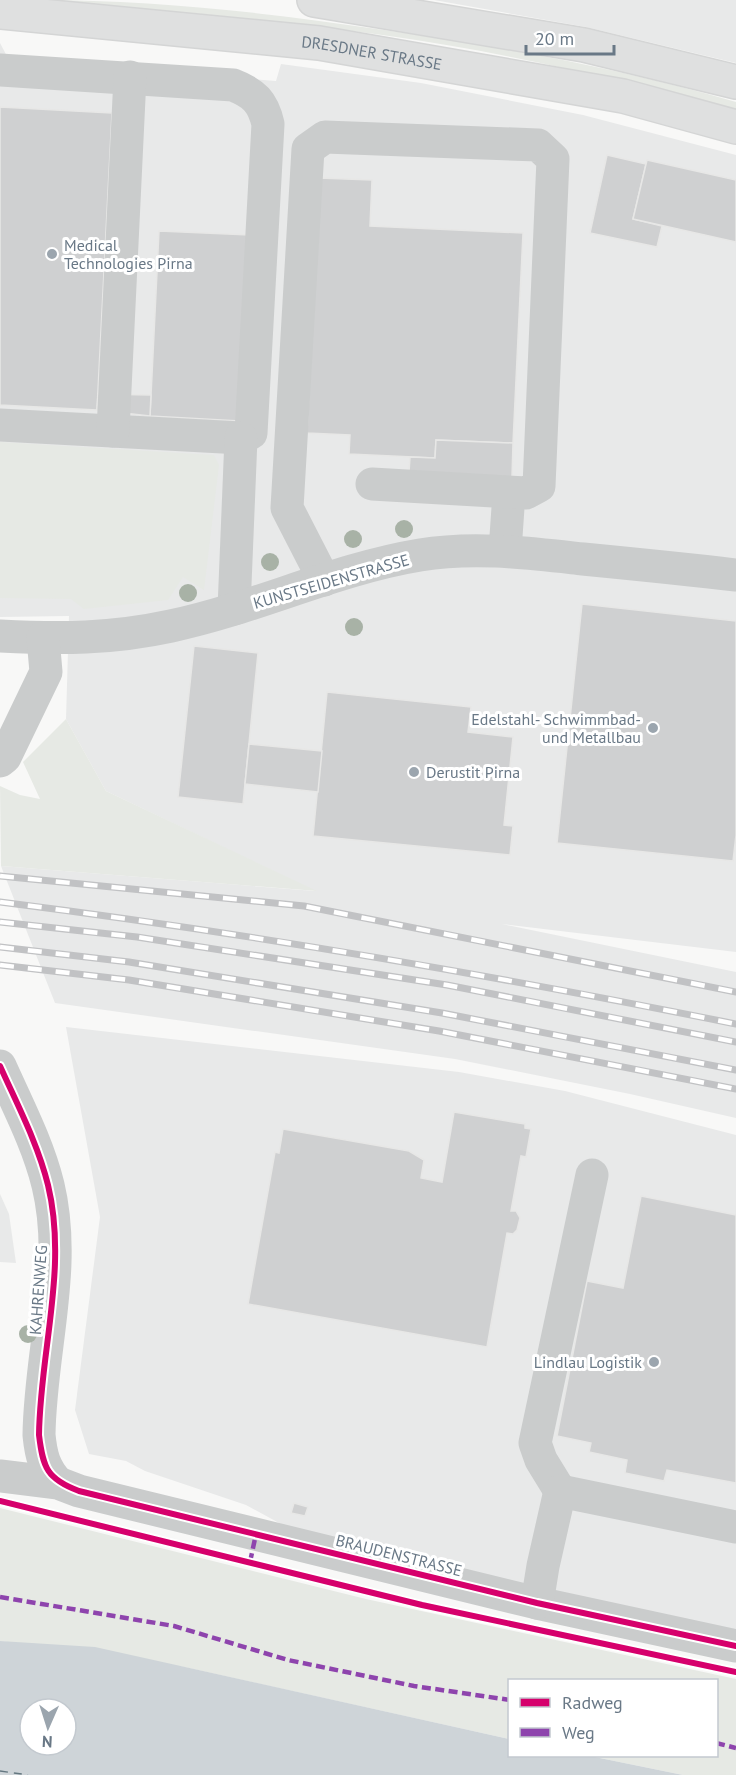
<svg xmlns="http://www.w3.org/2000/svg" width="736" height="1775" font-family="'PT Sans',sans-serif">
  <rect width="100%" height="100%" fill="#f8f8f7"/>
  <g fill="#e8e9e9">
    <polygon points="434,0 736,0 736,63 586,27"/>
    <polygon points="0,43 9,60 276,81 281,64 421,83 583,115 736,155 736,952 502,924 736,972 736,1118 630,1094 455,1059 55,1003 1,866 315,891 106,791 66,719 69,616 0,617"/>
    <polygon points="66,1027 459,1072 565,1091 736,1135 736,1631 534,1589 290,1529 246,1505 145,1471 126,1461 89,1454 75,1410 100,1217"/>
    <polygon points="0,1194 9,1214 16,1263 0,1262"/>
  </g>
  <g fill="#e6e9e4">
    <path d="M39,0C155,0 270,13 384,30C503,47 620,68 736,102V111C661,92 587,72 511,57C356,26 197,13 39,0Z"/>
    <polygon points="0,442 214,455 219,465 204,590 183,577 168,600 84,609 71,599 0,598"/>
    <polygon points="66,719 106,791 317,891 1,866 0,786 20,795 40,799 23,762"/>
    <polygon points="0,1508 366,1599 736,1679 736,1775 683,1775 590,1756 716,1756 716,1680 510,1680 509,1739 184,1667 0,1641"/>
  </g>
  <path fill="#ced4d8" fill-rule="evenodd" d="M0,1641L95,1647L509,1739L510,1756H590L683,1775H0ZM30,1709H66V1745H30Z"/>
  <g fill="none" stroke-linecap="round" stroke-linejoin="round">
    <polyline stroke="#657881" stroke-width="1.5" stroke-dasharray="8 6" stroke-linecap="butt" points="0,1771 28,1775"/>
  </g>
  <g fill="#cfd0d1" stroke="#e7e7e6" stroke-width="1.5">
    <polygon points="0,107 112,113 97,410 0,405"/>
    <polygon points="607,155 646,164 633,219 662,226 657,247 590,233"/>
    <polygon points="647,160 736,180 736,242 633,219"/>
    <polygon points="319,178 372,180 370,226 523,233 513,443 436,440 435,458 349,454 350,435 307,433"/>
    <polygon points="159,231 250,235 240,421 150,416"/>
    <polygon points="98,394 151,395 150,416 97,410"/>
    <polygon points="436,440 513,443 512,477 409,472 410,457 435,458"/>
    <polygon points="582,604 736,621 736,835 733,861 557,843"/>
    <polygon points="194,646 258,653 243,804 178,797"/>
    <polygon points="327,692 471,707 468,732 513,737 504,825 513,826 510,855 313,836"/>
    <polygon points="249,744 322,751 318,792 245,784"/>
    <polygon points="454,1112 525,1124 525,1128 531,1129 526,1157 521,1156 511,1211 516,1211 520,1218 517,1230 513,1234 507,1233 487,1347 248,1304 275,1152 279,1153 283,1129 409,1151 424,1160 421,1178 442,1182"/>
    <polygon points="641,1196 736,1215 736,1483 667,1470 664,1481 625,1473 627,1460 589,1452 591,1443 557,1436 587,1281 623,1288"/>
    <polygon points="294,1503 308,1507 305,1516 291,1513"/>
  </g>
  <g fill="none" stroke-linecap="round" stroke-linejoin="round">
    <g stroke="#d4d5d5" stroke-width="36">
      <g id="major">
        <polyline points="314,0 584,45 736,82"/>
        <path id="s1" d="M0,12L319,43L623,96L736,127"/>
      </g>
    </g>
    <g stroke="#cacccc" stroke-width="33">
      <path d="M0,70L233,85C254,93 263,102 268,124L251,433L241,438L0,425"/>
      <polyline points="113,431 130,77"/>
      <polyline points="505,551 509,493"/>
      <polyline points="324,580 287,508 308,149 325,137 538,145 553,159 539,486 526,493 372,484"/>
      <polyline points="234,609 241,438"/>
      <path d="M0,636C61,639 111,639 171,626C256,608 335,569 420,555C474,546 528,553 583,559C634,564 685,569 736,575"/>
      <polyline points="0,761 5,757 46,672 43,638"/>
      <path d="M0,1066C17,1104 38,1144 48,1185C68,1268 40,1351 39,1435C41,1455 44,1468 58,1483"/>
      <polyline points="0,1476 58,1483 79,1491 537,1603 736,1646"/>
      <polyline points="560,1491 541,1460 535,1443 592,1175"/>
      <polyline points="537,1603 543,1566 560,1491 736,1527"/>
    </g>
    <use href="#major" stroke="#dfe0e0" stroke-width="33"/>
    <g stroke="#c1c2c4" stroke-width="7">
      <g id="rail">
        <polyline points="0,876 304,906 736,992"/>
        <path d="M0,902C247,933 492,975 736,1024"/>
        <polyline points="0,922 137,937 447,985 736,1042"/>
        <polyline points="0,947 129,962 442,1013 736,1070"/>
        <polyline points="0,965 129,980 439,1031 736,1089"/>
      </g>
    </g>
    <use href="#rail" stroke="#fff" stroke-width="4.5" stroke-dasharray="14" stroke-linecap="butt"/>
    <g stroke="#8e44ad" stroke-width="4.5" stroke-dasharray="9 4.5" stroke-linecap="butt">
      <polyline points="250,1562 256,1534"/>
      <polyline points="0,1597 174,1626 288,1660 414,1686 510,1700"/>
      <polyline points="716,1743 736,1748"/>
    </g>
    <g stroke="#fff" stroke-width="10">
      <g id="cycleway">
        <path d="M0,1066C17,1104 38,1144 48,1185C68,1268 40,1351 39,1435C43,1468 47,1479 79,1491L537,1603L736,1646"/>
        <polyline points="0,1501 422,1605 736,1672"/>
      </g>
    </g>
    <use href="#cycleway" stroke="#d6006c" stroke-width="6"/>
  </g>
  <g fill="#a8b2a6">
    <circle cx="404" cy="529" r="9"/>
    <circle cx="353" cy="539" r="9"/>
    <circle cx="270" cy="562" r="9"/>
    <circle cx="188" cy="593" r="9"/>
    <circle cx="354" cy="627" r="9"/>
    <circle cx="28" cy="1334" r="9"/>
  </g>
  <g fill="#9ba5ae" stroke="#fff" stroke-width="2">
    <circle cx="52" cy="254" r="6"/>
    <circle cx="653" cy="728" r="6"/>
    <circle cx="414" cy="772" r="6"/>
    <circle cx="654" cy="1362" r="6"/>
  </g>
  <g text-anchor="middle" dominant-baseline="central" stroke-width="6" stroke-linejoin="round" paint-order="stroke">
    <g font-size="16" fill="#697886" stroke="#fff">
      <text stroke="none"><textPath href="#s1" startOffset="374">DRESDNER STRASSE</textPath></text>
      <text transform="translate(331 581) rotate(-16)">KUNSTSEIDENSTRASSE</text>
      <text transform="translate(38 1290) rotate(-86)">KAHRENWEG</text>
      <text transform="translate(399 1555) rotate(14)">BRAUDENSTRASSE</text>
    </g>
    <g font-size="16" fill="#697886" stroke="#fff" text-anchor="start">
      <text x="64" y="245">Medical<tspan x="64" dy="18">Technologies Pirna</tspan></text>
      <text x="641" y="719" text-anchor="end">Edelstahl- Schwimmbad-<tspan x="641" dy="18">und Metallbau</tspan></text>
      <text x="426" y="772">Derustit Pirna</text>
      <text x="642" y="1362" text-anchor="end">Lindlau Logistik</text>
    </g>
  </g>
  <rect x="508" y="1679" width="210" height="78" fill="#ffffff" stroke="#c3c9cf" stroke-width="1.5"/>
  <rect x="520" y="1698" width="30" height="9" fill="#d6006c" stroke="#c3c9cf" stroke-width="1.5"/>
  <text x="562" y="1709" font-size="18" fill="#697886">Radweg</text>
  <rect x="520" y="1728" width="30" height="9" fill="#8e44ad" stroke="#c3c9cf" stroke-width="1.5"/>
  <text x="562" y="1739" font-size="18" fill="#697886">Weg</text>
  <g transform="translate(48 1727) rotate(183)"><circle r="28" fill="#ffffff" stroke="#c3c9cf" stroke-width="1.5"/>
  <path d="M0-4.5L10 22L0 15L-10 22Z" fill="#9ba5ae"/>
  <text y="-9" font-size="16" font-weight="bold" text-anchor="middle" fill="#697886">N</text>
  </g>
  <path d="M526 45v9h88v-9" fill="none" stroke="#697886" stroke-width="3"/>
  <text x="535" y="45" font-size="18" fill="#697886" stroke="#ffffff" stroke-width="4.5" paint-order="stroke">20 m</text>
</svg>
